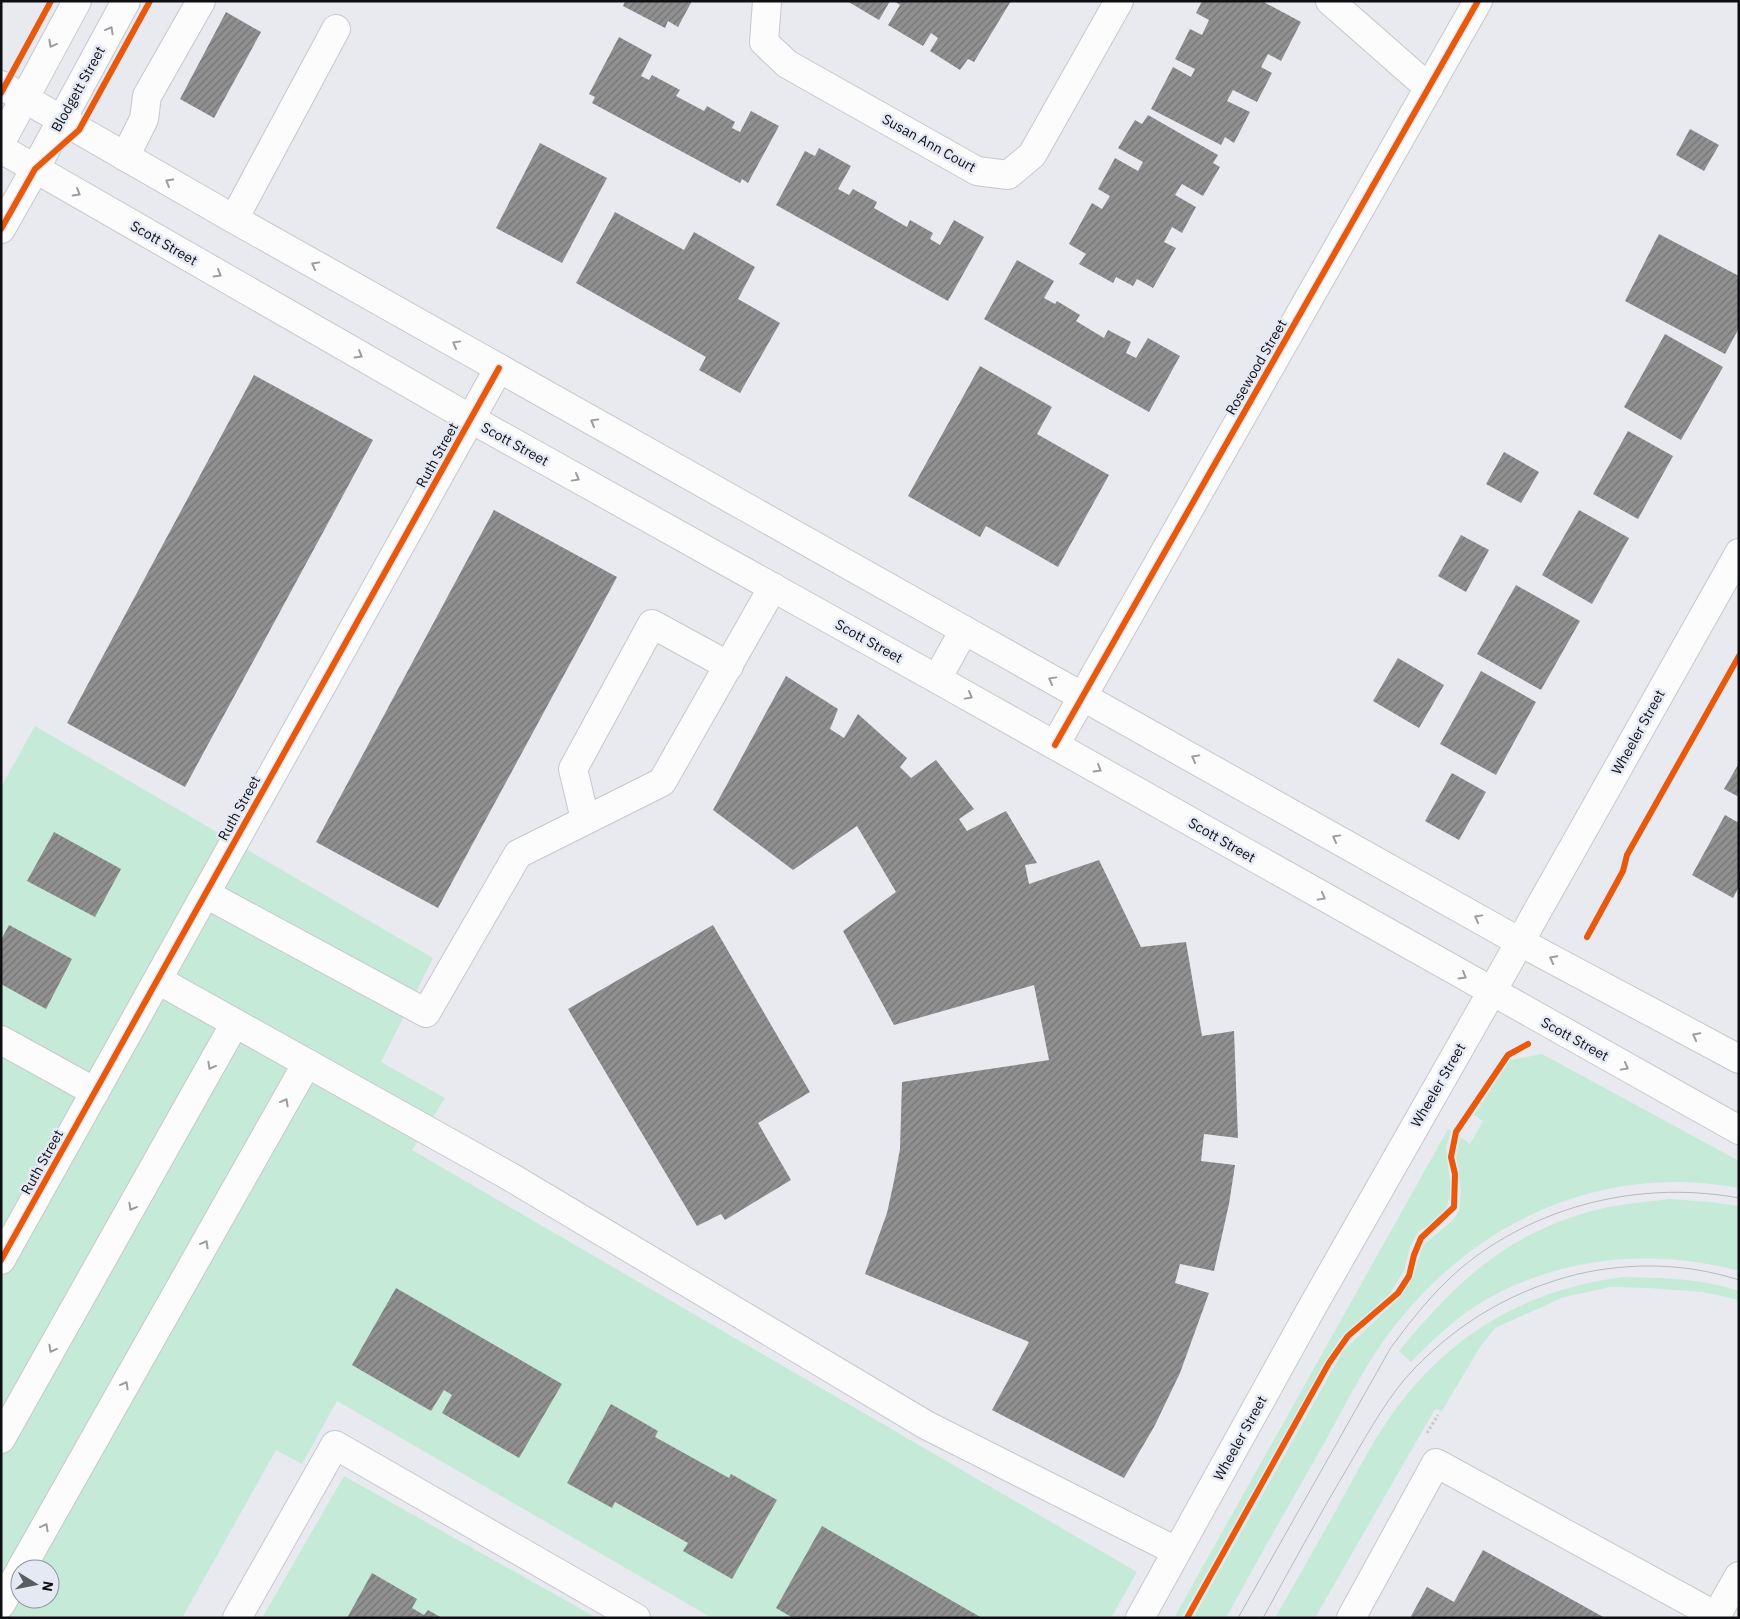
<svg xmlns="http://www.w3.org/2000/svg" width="1740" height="1619" font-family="'IBM Plex Sans',sans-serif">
  <defs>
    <pattern id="building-hatch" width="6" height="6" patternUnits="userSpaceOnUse" patternTransform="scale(1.25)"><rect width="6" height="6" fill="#909091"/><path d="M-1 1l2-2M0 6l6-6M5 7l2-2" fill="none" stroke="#747475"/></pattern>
  </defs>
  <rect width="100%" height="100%" fill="#e8eaf0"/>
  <g fill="#c5ead8" fill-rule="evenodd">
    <path d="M35,726L433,958L381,1062L445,1098L412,1150L1137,1572L1111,1618H712L337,1401L302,1464L276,1450L182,1618H1V787ZM20,1569H50V1599H20Z"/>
    <path d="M1542,1054L1739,1161V1188C1609,1163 1483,1217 1401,1318C1371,1353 1348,1400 1326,1440C1292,1499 1259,1558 1226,1618H1193L1343,1351L1402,1295L1412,1279L1423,1245L1452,1221L1459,1211L1461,1191L1456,1157L1460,1137L1470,1144L1483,1121L1474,1115L1510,1060Z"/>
    <polygon points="1448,1129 1451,1131 1446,1147 1450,1182 1450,1197 1446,1209 1437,1220 1418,1232 1410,1247 1404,1271 1389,1295 1339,1339 1181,1618 1174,1618"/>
    <path d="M1669,1199L1710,1202L1739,1206V1271C1651,1247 1552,1257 1474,1307C1451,1322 1431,1342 1411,1362L1399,1351C1460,1277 1512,1229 1608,1207C1628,1203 1649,1202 1669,1199Z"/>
    <path d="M1623,1277C1662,1278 1701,1278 1739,1291V1300L1703,1292L1648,1288L1611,1287L1564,1297L1495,1328L1480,1347L1442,1411L1435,1409L1315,1618H1275C1299,1576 1323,1534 1346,1492C1359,1469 1371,1445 1386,1423C1443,1338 1522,1290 1623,1277Z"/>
    <polygon points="344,1476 597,1618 262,1618"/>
  </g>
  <g fill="url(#building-hatch)">
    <polygon points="625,1 692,1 678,27 668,21 665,28 623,6"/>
    <polygon points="847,1 890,1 879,20"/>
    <polygon points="894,1 1011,1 974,62 968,59 960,70 930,51 938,38 931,33 923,46 888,25 900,5"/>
    <polygon points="1202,1 1262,1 1301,22 1281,61 1268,54 1261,67 1272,73 1257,102 1233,90 1227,101 1250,112 1234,143 1225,137 1221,145 1151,109 1173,67 1191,77 1195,69 1175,59 1190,29 1202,35 1209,20 1196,13"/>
    <polygon points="226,12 261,32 214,118 180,99"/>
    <polygon points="619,37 652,55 641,76 649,80 652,75 680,90 676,96 704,111 707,106 735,122 732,128 740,132 751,111 779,126 748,183 742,179 740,183 592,103 595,97 589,94"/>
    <polygon points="1148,115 1218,155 1213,163 1220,167 1203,196 1182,184 1175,195 1196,207 1182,233 1172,227 1164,242 1176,248 1153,288 1137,279 1133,286 1116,277 1113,283 1079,264 1086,254 1069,244 1092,203 1102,209 1110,196 1098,189 1115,158 1138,171 1143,162 1118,148 1135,120 1142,124"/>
    <polygon points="1690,129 1719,145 1704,171 1676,155"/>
    <polygon points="540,143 607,178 562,263 496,228"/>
    <polygon points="819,148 851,166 838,189 849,195 853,189 877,202 874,208 907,227 910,220 933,233 930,239 940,245 954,220 984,237 948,301 776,205 805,151 815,156"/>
    <polygon points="615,212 684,250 694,232 755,267 738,299 780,323 740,393 699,370 706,357 576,283"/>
    <polygon points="1659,234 1739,276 1739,328 1725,354 1625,301"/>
    <polygon points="1017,260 1054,281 1044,298 1055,304 1057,301 1080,315 1076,321 1104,338 1108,330 1131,342 1126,353 1136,358 1148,338 1180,356 1149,412 984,319"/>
    <polygon points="1665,334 1723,367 1681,440 1624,407"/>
    <polygon points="980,366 1052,407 1037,434 1109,475 1058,567 986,526 980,537 908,496"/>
    <polygon points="254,375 373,440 185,787 67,723"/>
    <polygon points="1628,431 1673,456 1638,519 1593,494"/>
    <polygon points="1504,452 1539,472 1521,503 1486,484"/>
    <polygon points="494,510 617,577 438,908 316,842"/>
    <polygon points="1579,510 1629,538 1592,604 1542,575"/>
    <polygon points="1461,535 1489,550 1466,592 1438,576"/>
    <polygon points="1516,585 1580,621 1541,690 1477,654"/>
    <polygon points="1398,658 1444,685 1419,728 1373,701"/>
    <polygon points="1481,671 1536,702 1496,775 1440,744"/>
    <polygon points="786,676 838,709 830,729 844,738 858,714 907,758 900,767 911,778 936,760 974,809 959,819 967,831 1006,811 1037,863 1025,865 1029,884 1099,860 1141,947 1186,942 1202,1036 1234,1031 1238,1138 1204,1134 1201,1161 1235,1165 1229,1204 1214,1271 1180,1264 1175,1283 1209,1293 1180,1373 1154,1427 1124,1478 992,1410 1029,1342 865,1274 887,1213 894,1181 900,1149 902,1082 1049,1060 1034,985 894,1025 843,931 896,892 857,826 793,870 713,810"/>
    <polygon points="1739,763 1739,797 1724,789"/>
    <polygon points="1452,773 1486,792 1459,840 1425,821"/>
    <polygon points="1725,815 1739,823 1739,887 1733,898 1692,875"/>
    <polygon points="54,832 121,869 95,917 27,881"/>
    <polygon points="9,925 72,959 46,1009 1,984 1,940"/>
    <polygon points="713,925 810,1092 758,1123 791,1180 725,1220 721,1214 697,1226 568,1009"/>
    <polygon points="396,1288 562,1384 519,1458 442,1413 452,1395 444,1390 431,1411 352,1365"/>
    <polygon points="611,1404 658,1431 655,1437 729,1478 731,1474 777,1500 732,1579 683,1551 688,1543 615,1502 612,1508 567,1483"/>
    <polygon points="822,1526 982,1618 793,1618 776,1608"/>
    <polygon points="1483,1550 1605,1618 1410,1618 1427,1587 1454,1602"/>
    <polygon points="372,1573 417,1599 412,1608 424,1615 428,1610 442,1618 347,1618"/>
  </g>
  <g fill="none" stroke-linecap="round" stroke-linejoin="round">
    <g stroke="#c6c8cc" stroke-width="30">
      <g id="minor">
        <polyline points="767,1 764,42 787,64 977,171 1008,175 1032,155 1119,1"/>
        <polyline points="1330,1 1429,88"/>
        <polyline points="125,157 144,119 147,96 201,1"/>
        <polyline points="234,219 336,29"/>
        <polyline points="1,229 35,169"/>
        <polyline points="1055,745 1478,1"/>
        <polyline points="585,819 573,769 652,624 729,666"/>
        <polyline points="206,894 426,1013 518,854 662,782 773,587"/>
        <polyline points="1520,942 1739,553"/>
        <polyline points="158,980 509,1176 926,1425 1176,1551"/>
        <polyline points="1,1040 95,1092"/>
        <polyline points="1,1260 499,368"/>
        <polyline points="1,1439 235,1023"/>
        <polyline points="21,1569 307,1063"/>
        <polyline points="1,1604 20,1571"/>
        <polyline points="237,1618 335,1445 636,1618"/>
        <polyline points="1351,1618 1436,1463 1716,1616"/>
        <polyline points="1715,1618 1739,1576"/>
      </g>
    </g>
    <g stroke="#c6c8cc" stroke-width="30">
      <g id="major">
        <polyline points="1,85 234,219 964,630 1520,942 1739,1059"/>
        <polyline points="1,142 77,1"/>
        <polyline points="1,149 471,419 937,679 1739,1130"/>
        <polyline points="35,169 126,1"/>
        <polyline points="937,679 964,630"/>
        <polyline points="1140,1618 1310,1311 1520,942"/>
      </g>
    </g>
    <polyline stroke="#c9c9cb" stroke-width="3" stroke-dasharray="2.5 2.5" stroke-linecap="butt" points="1427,1433 1438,1415"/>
    <use href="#minor" stroke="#fcfcfd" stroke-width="28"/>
    <use href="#major" stroke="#fcfcfd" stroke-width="28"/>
    <g stroke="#b8b9ba" stroke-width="1">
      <path d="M1238,1618L1390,1349C1414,1316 1441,1282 1475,1257C1550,1202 1647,1181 1739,1198"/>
      <path d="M1263,1618C1292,1565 1321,1512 1352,1460C1369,1431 1391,1392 1414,1369C1460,1321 1514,1290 1578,1274C1632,1262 1686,1263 1739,1280"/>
    </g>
    <g stroke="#e5e9f4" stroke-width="9">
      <g id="cycleway">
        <polyline points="1,93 51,1"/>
        <polyline points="1,229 35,169 79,130 150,1"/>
        <polyline points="1055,745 1478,1"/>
        <polyline points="1587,937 1623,871 1627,855 1739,656"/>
        <polyline points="1,1260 499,368"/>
        <polyline points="1187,1618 1329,1363 1348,1336 1398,1293 1409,1276 1414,1255 1421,1238 1454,1207 1455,1174 1451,1157 1456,1132 1508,1055 1528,1044"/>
      </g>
    </g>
    <use href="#cycleway" stroke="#e8590c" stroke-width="6"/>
  </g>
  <defs><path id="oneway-chevron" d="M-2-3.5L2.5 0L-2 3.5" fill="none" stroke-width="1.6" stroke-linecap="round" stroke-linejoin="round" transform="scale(1.25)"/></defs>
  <g stroke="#9d9d9f">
    <use href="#oneway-chevron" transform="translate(110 30) rotate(-61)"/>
    <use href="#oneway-chevron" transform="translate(52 44) rotate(119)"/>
    <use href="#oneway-chevron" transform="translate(169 182) rotate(-150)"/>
    <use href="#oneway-chevron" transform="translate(77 193) rotate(30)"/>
    <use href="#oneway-chevron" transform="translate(315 265) rotate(-151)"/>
    <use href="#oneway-chevron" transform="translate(218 274) rotate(30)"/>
    <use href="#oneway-chevron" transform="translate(456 344) rotate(-151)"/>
    <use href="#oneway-chevron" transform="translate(359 355) rotate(30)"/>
    <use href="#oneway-chevron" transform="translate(594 422) rotate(-151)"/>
    <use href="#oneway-chevron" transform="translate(576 478) rotate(29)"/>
    <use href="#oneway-chevron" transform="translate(1052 680) rotate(-151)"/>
    <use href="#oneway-chevron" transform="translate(969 696) rotate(29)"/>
    <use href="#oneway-chevron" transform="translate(1195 758) rotate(-151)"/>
    <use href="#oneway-chevron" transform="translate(1098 769) rotate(30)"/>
    <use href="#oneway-chevron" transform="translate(1336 838) rotate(-151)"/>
    <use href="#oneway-chevron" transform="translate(1322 897) rotate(29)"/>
    <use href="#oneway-chevron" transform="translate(1478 918) rotate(-151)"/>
    <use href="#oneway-chevron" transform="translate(1553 959) rotate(-152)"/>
    <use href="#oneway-chevron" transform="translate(1463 976) rotate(30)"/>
    <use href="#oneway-chevron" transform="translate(1696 1036) rotate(-152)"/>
    <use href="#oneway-chevron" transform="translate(211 1066) rotate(119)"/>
    <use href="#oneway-chevron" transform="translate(1625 1067) rotate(29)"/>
    <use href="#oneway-chevron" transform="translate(285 1102) rotate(-61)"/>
    <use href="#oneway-chevron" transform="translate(132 1207) rotate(119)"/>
    <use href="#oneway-chevron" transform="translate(205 1244) rotate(-61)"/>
    <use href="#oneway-chevron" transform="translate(52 1349) rotate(119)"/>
    <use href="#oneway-chevron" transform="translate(125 1385) rotate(-61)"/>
    <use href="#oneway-chevron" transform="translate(45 1527) rotate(-61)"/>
  </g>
  <g text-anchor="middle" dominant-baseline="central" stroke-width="5" stroke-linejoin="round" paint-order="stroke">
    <g font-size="14" fill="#0e0f13" stroke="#e5e9f4">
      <text transform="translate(78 89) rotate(-61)">Blodgett Street</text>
      <text transform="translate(929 143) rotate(29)">Susan Ann Court</text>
      <text transform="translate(164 243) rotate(30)">Scott Street</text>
      <text transform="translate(1256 367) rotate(-60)">Rosewood Street</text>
      <text transform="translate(515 444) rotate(29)">Scott Street</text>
      <text transform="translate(437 455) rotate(-61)">Ruth Street</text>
      <text transform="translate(869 641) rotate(29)">Scott Street</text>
      <text transform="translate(1638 732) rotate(-61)">Wheeler Street</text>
      <text transform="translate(239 808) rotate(-61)">Ruth Street</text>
      <text transform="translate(1222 840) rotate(30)">Scott Street</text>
      <text transform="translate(1575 1039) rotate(29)">Scott Street</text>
      <text transform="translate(1438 1085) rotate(-60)">Wheeler Street</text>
      <text transform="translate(42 1162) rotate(-61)">Ruth Street</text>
      <text transform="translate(1240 1438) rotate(-61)">Wheeler Street</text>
    </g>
  </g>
  <rect width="1740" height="1619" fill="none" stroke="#0e0f13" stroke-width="5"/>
  <g transform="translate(35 1584) rotate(100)"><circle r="24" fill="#e5e9f4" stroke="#8f929a"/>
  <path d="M0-4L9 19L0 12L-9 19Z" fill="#5a5c60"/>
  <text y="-8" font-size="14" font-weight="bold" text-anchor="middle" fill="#0e0f13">N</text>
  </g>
</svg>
